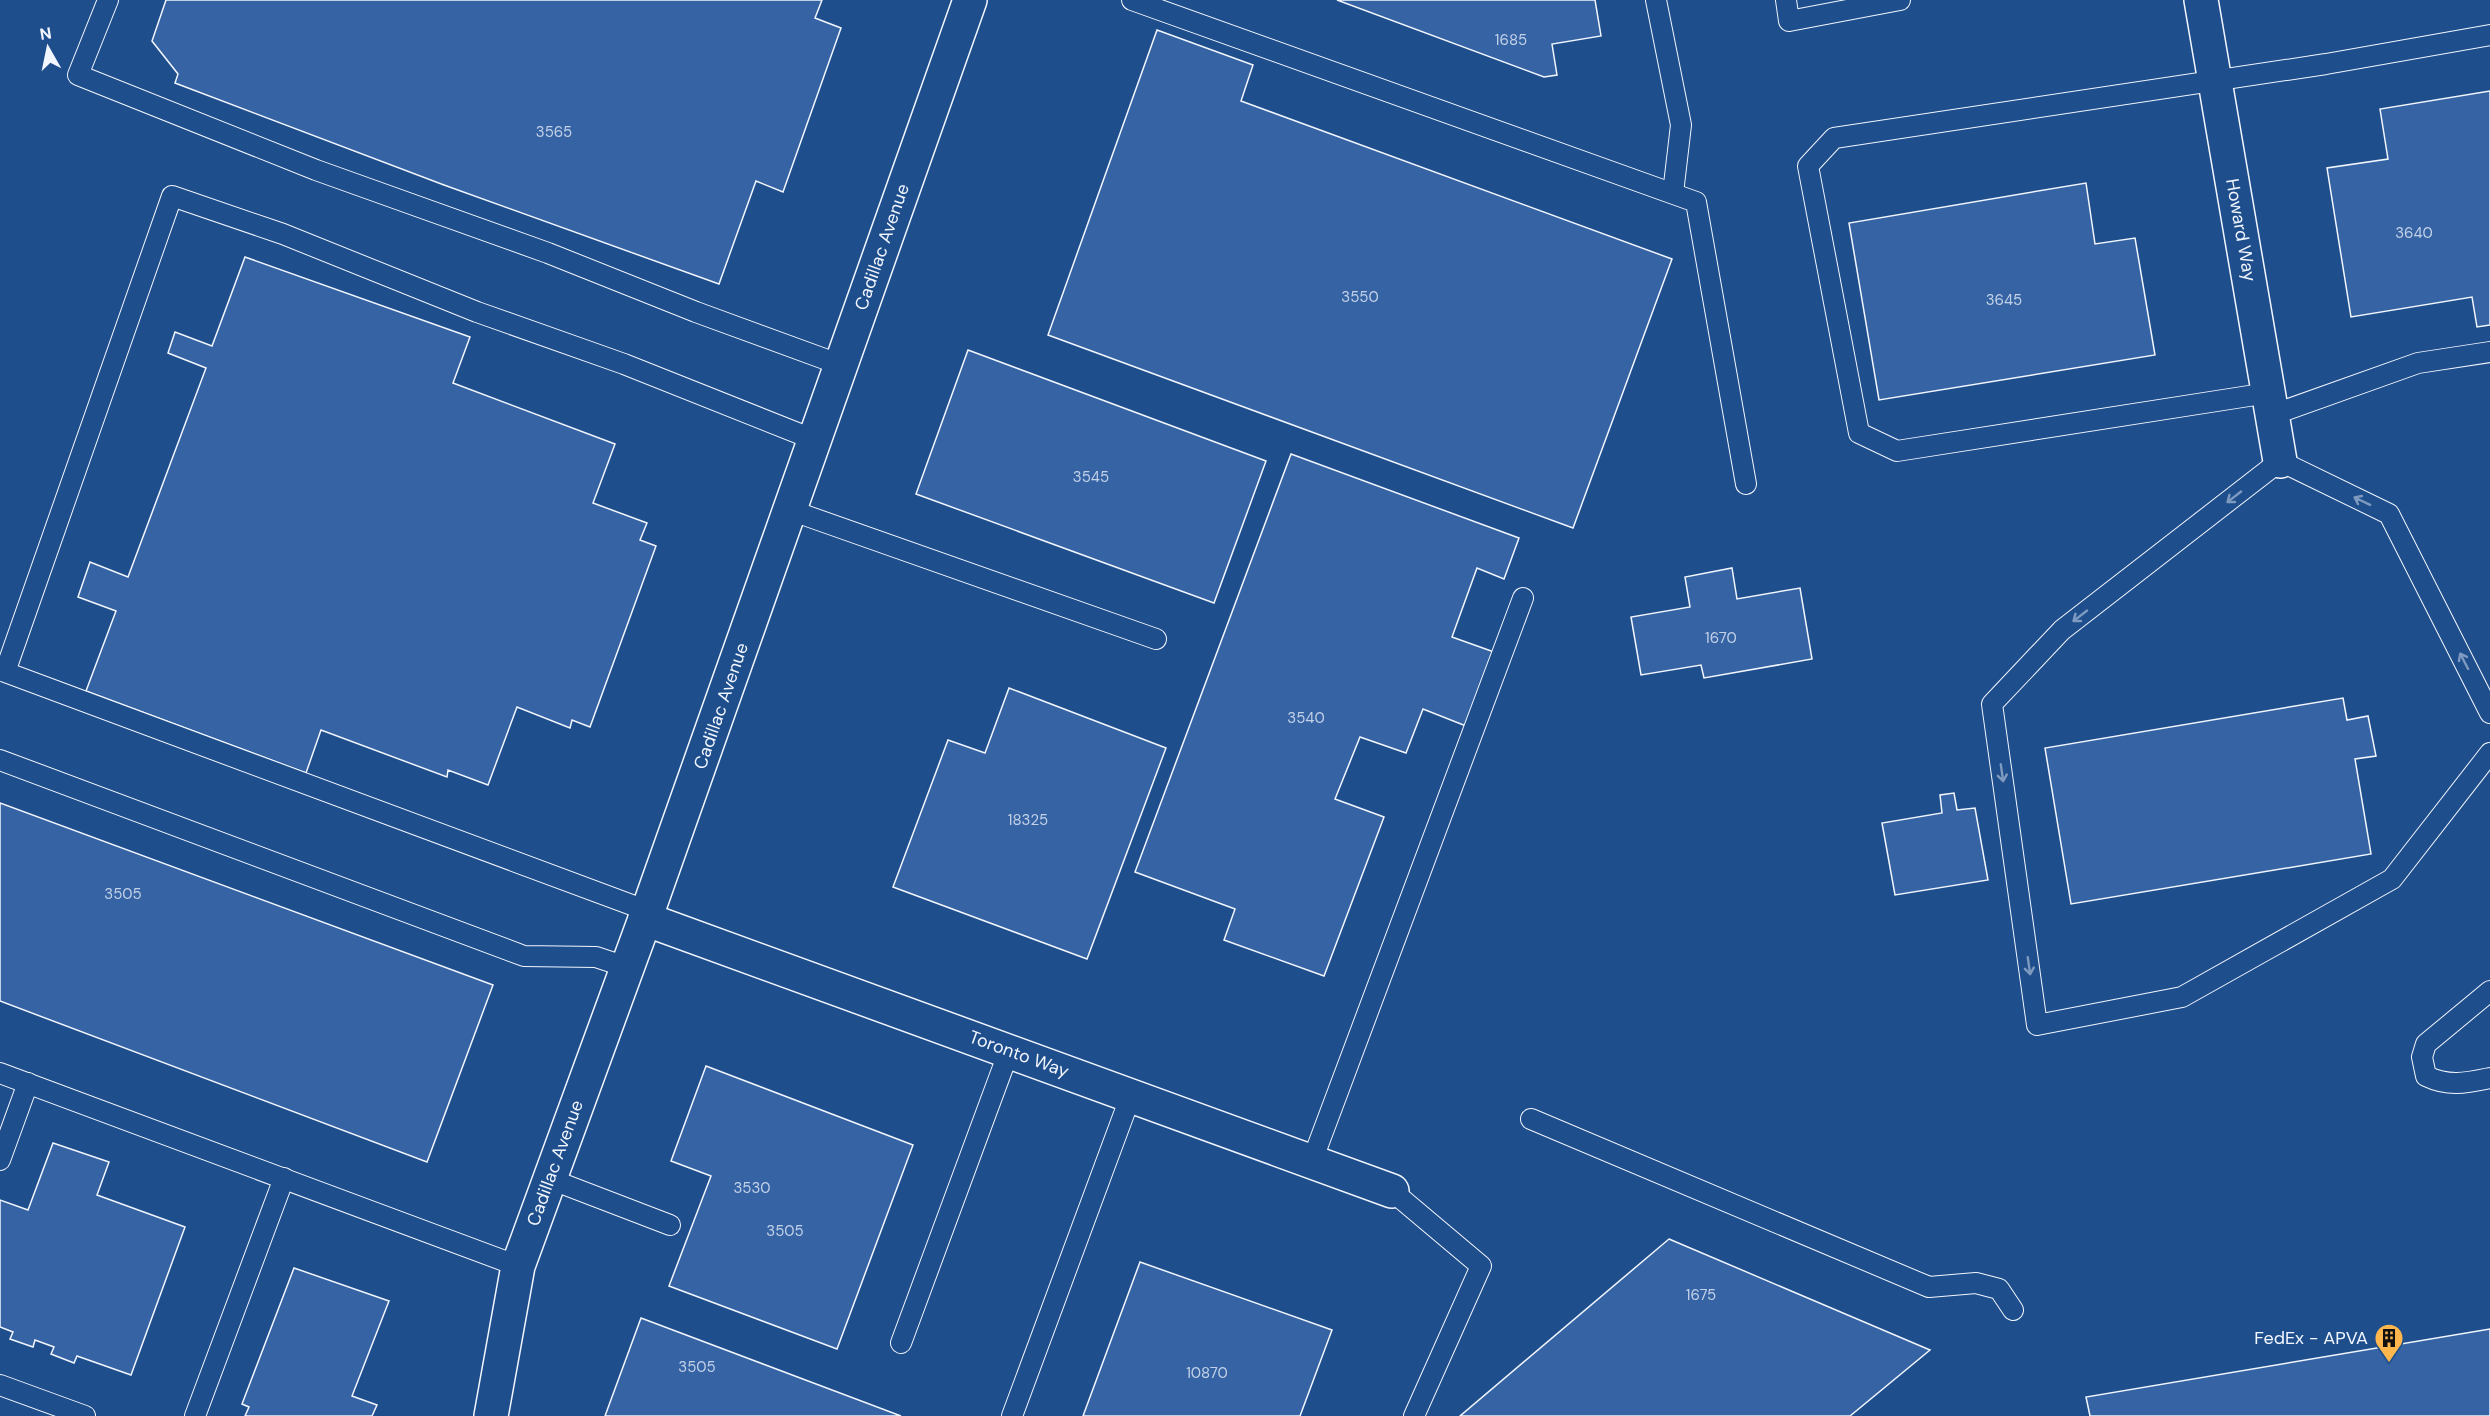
<svg xmlns="http://www.w3.org/2000/svg" width="2490" height="1416" font-family="'DM Sans',sans-serif">
  <rect width="100%" height="100%" fill="#1f4e8c"/>
  <g fill="#3563a3" stroke="#f2f6ff" stroke-width="1.5">
    <polygon points="166,0 822,0 815,18 841,28 783,192 756,181 719,284 444,185 175,83 178,74 152,41"/>
    <polygon points="1337,0 1595,0 1601,36 1552,44 1557,75 1544,77"/>
    <polygon points="1157,30 1253,65 1241,101 1672,259 1573,528 1048,335"/>
    <polygon points="2490,91 2490,325 2477,327 2472,297 2351,317 2327,168 2388,159 2380,109"/>
    <polygon points="2086,183 2095,244 2135,238 2155,355 1879,400 1849,223"/>
    <polygon points="245,257 470,337 453,383 615,444 593,503 647,523 640,540 656,546 590,727 572,720 570,728 517,707 488,785 448,770 447,777 321,730 306,773 86,691 116,611 78,597 90,562 128,577 206,368 168,353 175,332 212,346"/>
    <polygon points="968,350 1266,461 1214,603 916,494"/>
    <polygon points="1291,454 1519,538 1504,579 1477,568 1452,637 1494,652 1466,726 1423,709 1406,753 1360,737 1335,799 1384,817 1324,976 1224,940 1235,909 1135,872"/>
    <polygon points="1732,568 1737,599 1800,588 1812,659 1704,678 1701,665 1641,675 1631,617 1690,607 1685,577"/>
    <polygon points="1009,688 1166,748 1087,959 893,887 948,740 985,753"/>
    <polygon points="2343,698 2347,720 2368,716 2376,756 2355,759 2371,854 2071,904 2045,748"/>
    <polygon points="1954,793 1957,810 1975,808 1988,880 1895,895 1882,823 1942,813 1940,795"/>
    <polygon points="0,803 493,985 427,1162 0,1001"/>
    <polygon points="706,1066 913,1145 837,1349 669,1286 711,1176 671,1161"/>
    <polygon points="53,1143 109,1162 97,1195 185,1227 131,1375 77,1356 74,1363 51,1354 54,1347 35,1340 33,1347 10,1339 13,1332 0,1327 0,1200 28,1210"/>
    <polygon points="1669,1239 1930,1350 1850,1416 1460,1416"/>
    <polygon points="1140,1262 1332,1330 1300,1416 1083,1416"/>
    <polygon points="294,1268 389,1301 352,1396 377,1405 372,1416 245,1416 249,1407 242,1404"/>
    <polygon points="641,1318 901,1416 605,1416"/>
    <polygon points="2490,1329 2490,1416 2090,1416 2086,1397"/>
  </g>
  <g fill="none" stroke-linecap="round" stroke-linejoin="round">
    <g stroke="#f2f6ff" stroke-width="22">
      <g id="service">
        <polyline points="108,0 78,75 316,170 548,253 696,312 841,365"/>
        <polyline points="1132,0 1696,202 1746,484"/>
        <polyline points="1656,0 1681,125 1673,193"/>
        <polyline points="1786,0 1789,21 1900,0"/>
        <polyline points="2268,393 1897,451 1859,433 1808,166 1834,138 2326,64 2490,35"/>
        <polyline points="2272,415 2418,363 2490,352"/>
        <polyline points="790,510 1156,639"/>
        <polyline points="2490,713 2389,514 2280,461 2062,630 1992,704 2037,1025 2182,997 2392,879 2490,753"/>
        <polyline points="0,760 524,956 596,957 626,967"/>
        <polyline points="648,911 5,672 172,196 283,234 477,312 624,364 815,440"/>
        <path d="M2490,991L2426,1044L2422,1057L2426,1076C2449,1087 2466,1083 2490,1078"/>
        <polyline points="0,1073 518,1266"/>
        <polyline points="1531,1119 1929,1287 1976,1283 1999,1289 2013,1310"/>
        <polyline points="0,1160 28,1083"/>
        <polyline points="1312,1161 1523,598"/>
        <polyline points="550,1179 670,1225"/>
        <polyline points="1392,1191 1481,1266 1414,1416"/>
        <polyline points="901,1343 1009,1051"/>
        <polyline points="0,1385 85,1416"/>
        <polyline points="195,1416 284,1178"/>
        <polyline points="1012,1416 1131,1095"/>
      </g>
    </g>
    <g stroke="#f2f6ff" stroke-width="36">
      <g id="minor">
        <polyline points="2201,0 2280,461"/>
        <polyline points="645,919 1392,1191"/>
      </g>
    </g>
    <g stroke="#f2f6ff" stroke-width="36">
      <polyline id="tertiary" points="491,1416 518,1266 645,919 970,0"/>
    </g>
    <use href="#service" stroke="#1f4e8c" stroke-width="20"/>
    <use href="#minor" stroke="#1f4e8c" stroke-width="33"/>
    <use href="#tertiary" stroke="#1f4e8c" stroke-width="33"/>
  </g>
  <defs><path id="oneway-shaft" d="M-6 0H5M1.5-3L5.5 0L1.5 3" fill="none" stroke-width="1.6" stroke-linecap="round" stroke-linejoin="round" transform="scale(1.5)"/></defs>
  <g stroke="#7e9ac0">
    <use href="#oneway-shaft" transform="translate(2234 497) rotate(142)"/>
    <use href="#oneway-shaft" transform="translate(2362 501) rotate(-154)"/>
    <use href="#oneway-shaft" transform="translate(2080 616) rotate(142)"/>
    <use href="#oneway-shaft" transform="translate(2464 661) rotate(-117)"/>
    <use href="#oneway-shaft" transform="translate(2002 773) rotate(82)"/>
    <use href="#oneway-shaft" transform="translate(2029 966) rotate(82)"/>
  </g>
  <defs>
    <g id="building-pin" transform="scale(1.5)"><path d="M0 17L-7.5 6A9.5 9.5 0 1 1 7.5 6Z" fill="#ffb74d" stroke="#1f4e8c"/><path d="M-4-6H4V6H1V3H-1V6H-4ZM-2.5-4.3h1.7v1.8h-1.7ZM.8-4.3h1.7v1.8H.8ZM-2.5-1h1.7V.8h-1.7ZM.8-1h1.7V.8H.8Z" fill="#111"/></g>
  </defs>
  <g fill-rule="evenodd">
    <use href="#building-pin" x="2389" y="1338"/>
  </g>
  <g text-anchor="middle" dominant-baseline="central" stroke-width="4.5" stroke-linejoin="round" paint-order="stroke">
    <g font-size="15" fill="#c3d1e8">
      <text x="1511" y="40">1685</text>
      <text x="554" y="132">3565</text>
      <text x="2414" y="233">3640</text>
      <text x="1360" y="297">3550</text>
      <text x="2004" y="300">3645</text>
      <text x="1091" y="477">3545</text>
      <text x="1721" y="638">1670</text>
      <text x="1306" y="718">3540</text>
      <text x="1028" y="820">18325</text>
      <text x="123" y="894">3505</text>
      <text x="752" y="1188">3530</text>
      <text x="785" y="1231">3505</text>
      <text x="1701" y="1295">1675</text>
      <text x="697" y="1367">3505</text>
      <text x="1207" y="1373">10870</text>
    </g>
    <g font-size="18" fill="#f2f6ff" stroke="#1f4e8c">
      <text transform="translate(2241 230) rotate(80)">Howard Way</text>
      <text transform="translate(882 247) rotate(-71)">Cadillac Avenue</text>
      <text transform="translate(721 706) rotate(-71)">Cadillac Avenue</text>
      <text transform="translate(1019 1054) rotate(20)">Toronto Way</text>
      <text transform="translate(555 1163) rotate(-70)">Cadillac Avenue</text>
    </g>
    <g font-size="18" fill="#f2f6ff" stroke="#1f4e8c" text-anchor="end">
      <text x="2368" y="1338">FedEx - APVA</text>
    </g>
  </g>
  <g transform="translate(48 48) rotate(351)" stroke="#1f4e8c" stroke-width="4.5" paint-order="stroke">
  <path d="M0-4.5L10 22L0 15L-10 22Z" fill="#f2f6ff"/>
  <text y="-9" font-size="16" font-weight="bold" text-anchor="middle" fill="#f2f6ff">N</text>
  </g>
</svg>
